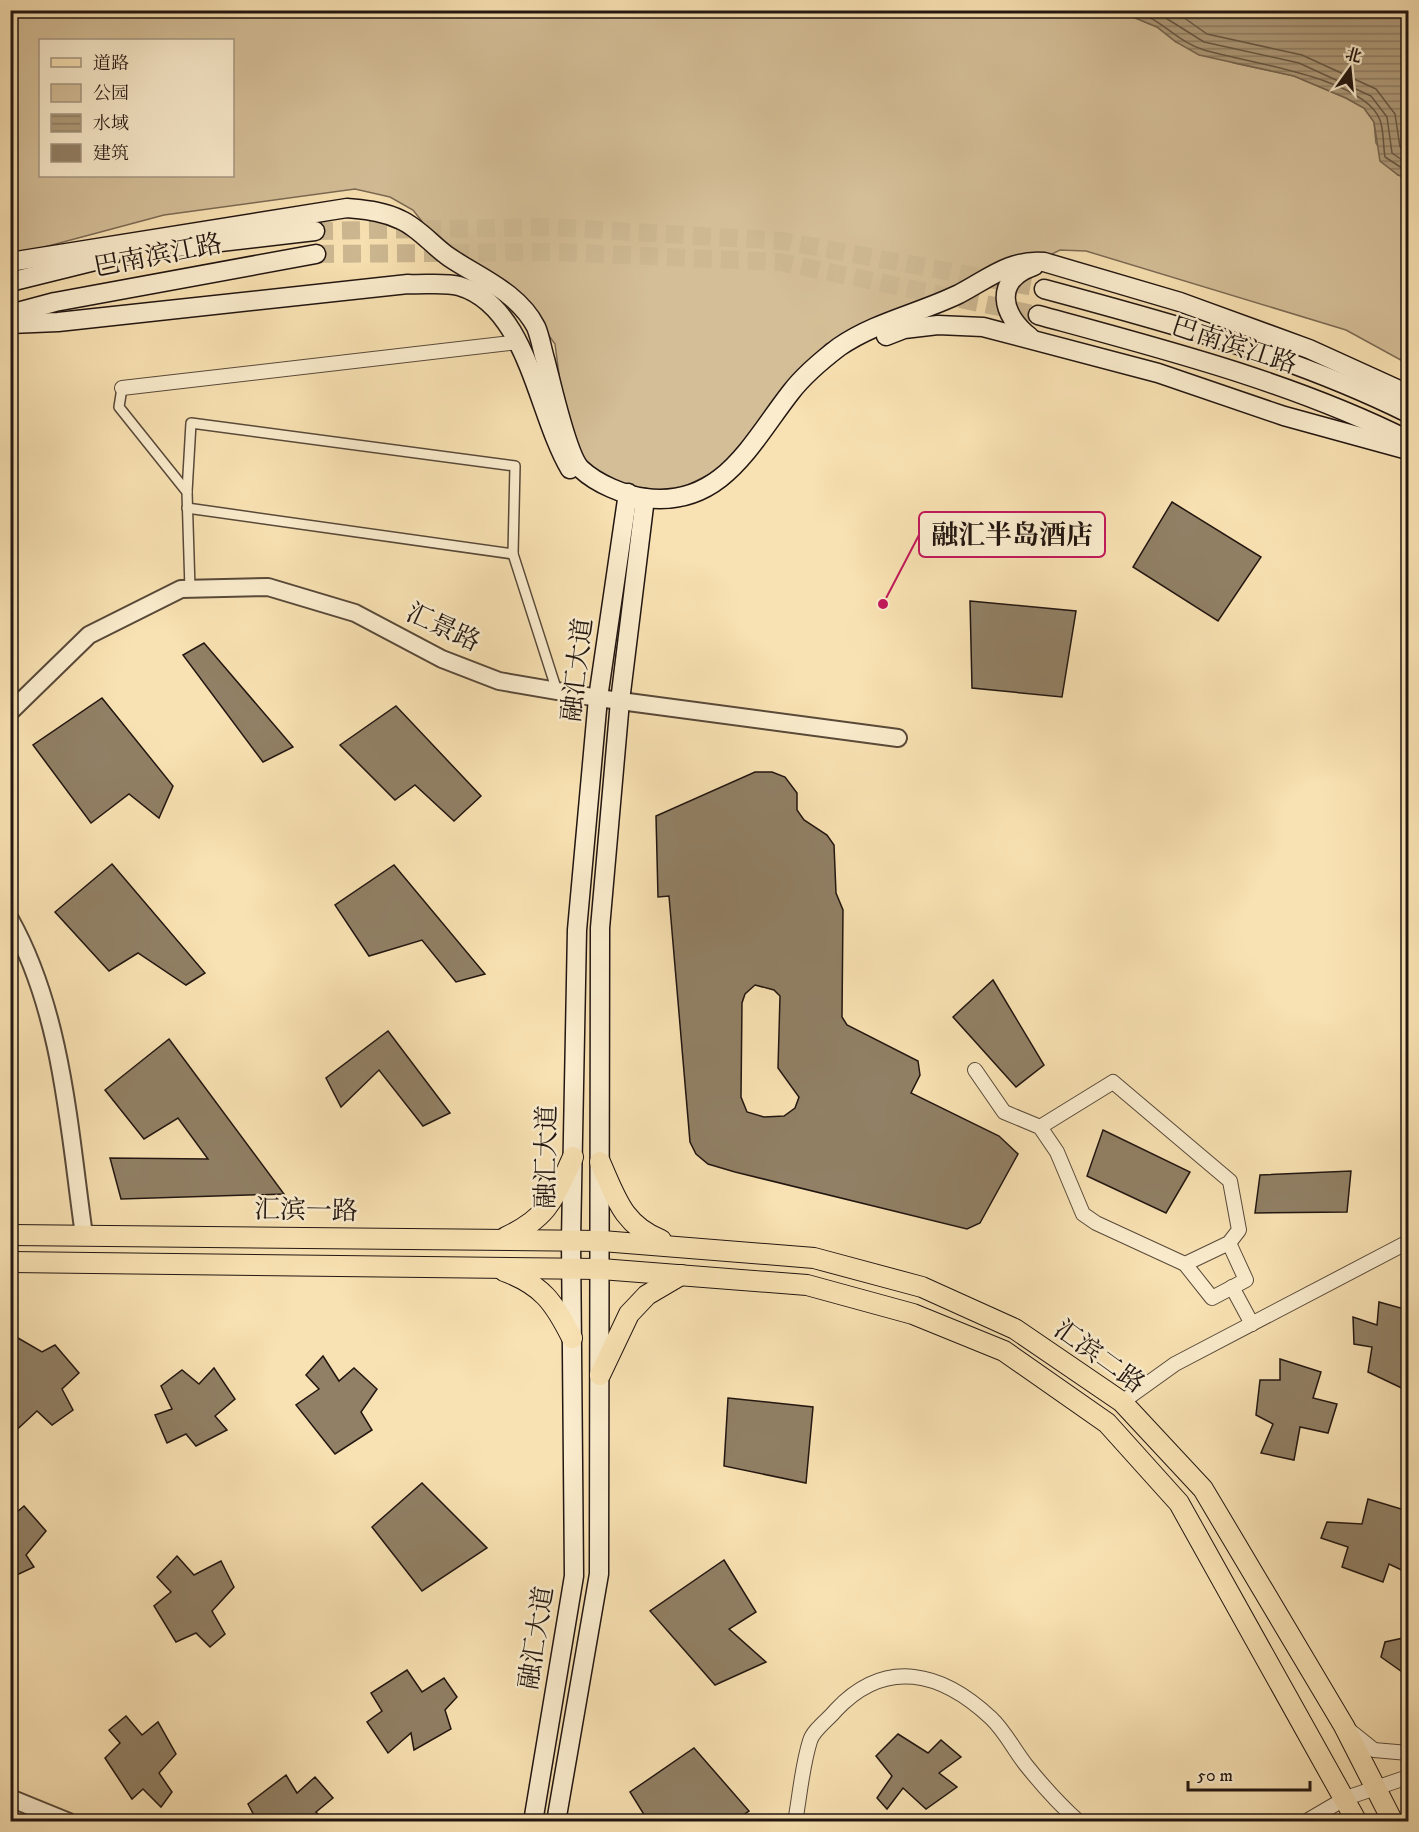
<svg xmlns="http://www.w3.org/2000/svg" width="1419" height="1832" font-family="'IM FELL DW Pica','Noto Serif SC',serif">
  <defs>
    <pattern id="water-rules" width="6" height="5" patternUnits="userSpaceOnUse" patternTransform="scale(1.5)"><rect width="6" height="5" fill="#af9c7b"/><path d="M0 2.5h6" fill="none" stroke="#8e7e63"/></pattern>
  </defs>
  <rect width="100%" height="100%" fill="#f8e1b2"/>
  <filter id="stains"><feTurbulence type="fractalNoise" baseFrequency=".00333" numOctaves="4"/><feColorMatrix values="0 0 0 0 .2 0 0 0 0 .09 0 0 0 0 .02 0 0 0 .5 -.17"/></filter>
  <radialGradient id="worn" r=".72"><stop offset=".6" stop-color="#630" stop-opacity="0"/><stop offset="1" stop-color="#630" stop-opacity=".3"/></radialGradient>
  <path fill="#d4be97" stroke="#7b6a54" stroke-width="1.5" fill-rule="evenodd" d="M11,11H1091L1133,17L1157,27L1176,42L1234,63L1294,76L1346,98L1364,108L1374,122L1376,143L1398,175L1408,178V364L1346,330L1086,251L1060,250L939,310L878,320L826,344L782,389L741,450L712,473L672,493H648L596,473L578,456L565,420L555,344L536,318L440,244L413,210L390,197L355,189L164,215L11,256ZM40,40H232V176H40Z"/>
  <polygon fill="url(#water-rules)" stroke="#776651" stroke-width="1.5" points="1091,11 1408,11 1408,178 1398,175 1380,161 1374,122 1364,108 1346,98 1294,76 1199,55 1176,42 1157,27 1133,17"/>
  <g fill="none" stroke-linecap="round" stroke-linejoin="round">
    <g stroke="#685946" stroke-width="1.5">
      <path d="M1131,10C1160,17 1177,42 1204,50C1243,62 1364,77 1380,120C1384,131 1383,145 1385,157L1408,172"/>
      <polyline points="1153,10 1204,42 1299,63 1371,96 1387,117 1392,153 1408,164"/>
      <polyline points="1173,10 1207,34 1302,55 1376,89 1395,114 1400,147 1408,154"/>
    </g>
  </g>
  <g fill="#918065" stroke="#221611" stroke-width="1.5" fill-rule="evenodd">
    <polygon points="1172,502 1261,557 1218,621 1133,567"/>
    <polygon points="970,601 1076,611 1062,697 972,688"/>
    <polygon points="204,643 293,747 263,762 183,655"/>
    <polygon points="102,698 173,786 159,818 129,794 91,823 33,745"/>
    <polygon points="396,706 481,796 454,821 415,785 395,800 340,745"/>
    <path d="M755,772H772L785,777L797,793V810L804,820L827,835L834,845L836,893L843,910L842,1017L847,1025L918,1061L920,1075L911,1093L999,1136L1018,1154L980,1223L967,1229L735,1172L708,1164L696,1154L690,1142L669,896L658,897L656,816ZM755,985L774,990L780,996L778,1068L799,1097L795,1108L784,1116L764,1117L747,1112L741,1097L742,1003L745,994Z"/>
    <polygon points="112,864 205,973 186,985 138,953 109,971 55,912"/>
    <polygon points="394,865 485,974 456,982 422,940 369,956 335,905"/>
    <polygon points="993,980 1044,1065 1016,1087 953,1017"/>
    <polygon points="388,1031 450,1113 423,1126 379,1070 341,1107 326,1078"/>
    <polygon points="169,1039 284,1194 121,1199 110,1158 208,1159 178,1118 144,1139 105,1090"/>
    <polygon points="1103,1130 1190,1172 1166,1213 1087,1176"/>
    <polygon points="1351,1171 1347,1212 1255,1213 1260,1175"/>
    <polygon points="1379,1302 1408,1310 1408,1391 1368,1372 1372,1347 1354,1344 1353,1317 1377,1325"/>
    <polygon points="18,1338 42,1352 55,1345 79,1373 62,1389 73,1410 52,1425 37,1411 10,1436 10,1344"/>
    <polygon points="323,1356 339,1381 354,1368 377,1389 361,1412 372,1430 335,1454 296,1405 319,1389 306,1375"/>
    <polygon points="1280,1359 1321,1372 1313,1398 1337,1404 1328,1433 1300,1427 1294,1460 1261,1453 1273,1424 1256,1415 1260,1380 1280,1380"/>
    <polygon points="214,1368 235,1399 215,1416 227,1430 196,1446 186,1434 167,1443 155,1415 172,1409 161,1386 182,1370 199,1384"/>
    <polygon points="728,1398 813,1407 806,1483 724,1466"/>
    <polygon points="422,1483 487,1548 422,1591 372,1527"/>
    <polygon points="1368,1499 1408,1511 1408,1573 1389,1564 1383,1582 1342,1567 1348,1547 1321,1538 1327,1522 1362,1524"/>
    <polygon points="24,1506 46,1531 26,1555 34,1567 10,1578 10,1518"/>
    <polygon points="177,1556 194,1575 221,1561 234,1587 212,1611 225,1634 210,1647 196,1633 176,1642 154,1606 171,1592 157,1577"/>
    <polygon points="724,1560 756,1612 729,1629 766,1662 715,1685 650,1611"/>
    <polygon points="1408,1637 1408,1676 1381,1657 1385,1642"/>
    <polygon points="407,1670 422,1692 444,1678 457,1697 445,1710 451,1729 414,1750 411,1733 388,1753 367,1722 382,1711 371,1693"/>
    <polygon points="126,1716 142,1735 158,1722 176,1754 159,1773 172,1792 161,1807 143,1789 132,1799 105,1758 120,1743 109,1730"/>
    <polygon points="898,1734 928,1753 941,1740 961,1757 939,1773 957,1787 926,1809 903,1788 887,1809 877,1798 892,1776 876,1756"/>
    <polygon points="694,1748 749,1811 734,1821 648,1821 630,1792"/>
    <polygon points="286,1775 297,1793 315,1777 333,1798 316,1812 324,1821 257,1821 248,1804"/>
  </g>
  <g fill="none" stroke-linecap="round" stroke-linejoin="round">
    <g stroke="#cdb892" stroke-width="18" stroke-dasharray="18 9" stroke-linecap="butt">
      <polyline points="315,231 550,227 783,241 1044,289"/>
      <polyline points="316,254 556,252 780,262 1038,315"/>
    </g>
    <g stroke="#584939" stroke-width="12">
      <g id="pedestrian">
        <polyline points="122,388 119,407 187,492 190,589"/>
        <polyline points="187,492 191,423 515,466 513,554 187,508"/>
        <polyline points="513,554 557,691"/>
      </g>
    </g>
    <g stroke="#584939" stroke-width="16">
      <g id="minor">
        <polyline points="122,388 519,342"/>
        <polyline points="975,1070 1004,1112 1040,1127 1057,1152 1083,1214 1096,1223 1185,1264 1212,1298 1246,1280 1229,1243"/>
        <polyline points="1040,1127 1113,1082 1230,1181 1239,1230 1229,1243 1185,1264"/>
        <polyline points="1232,1287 1252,1324"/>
        <polyline points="1122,1402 1175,1364 1408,1242"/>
        <polyline points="1349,1730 1374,1750 1408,1753"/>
        <path d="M795,1822C800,1795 802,1766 810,1741C813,1730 829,1719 836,1710C886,1657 942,1672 991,1718C1005,1731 1014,1750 1026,1765C1042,1785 1060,1805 1079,1822"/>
        <polyline points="1305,1822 1346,1798 1408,1777"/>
      </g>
    </g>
    <g stroke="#584939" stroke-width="20">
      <g id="tertiary">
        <polyline points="10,712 89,635 181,589 268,587 355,613 442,659 499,681 598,698 898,738"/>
        <path d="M10,919C63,1014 69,1130 84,1235"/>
        <polyline points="10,1798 69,1822"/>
      </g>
    </g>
    <g stroke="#221611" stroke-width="21">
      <g id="secondary">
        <polyline points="177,247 315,231"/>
        <path d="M10,262L347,208C366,210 383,211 401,220C419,228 433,246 449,257C480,278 518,292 536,327C540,336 542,349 545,359C551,381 567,456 581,469C597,484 624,495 645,498C722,508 751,443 791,392C804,375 822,360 839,347C875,322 920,313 959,294C988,279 1010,259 1044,262L1180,302L1309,349L1408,394"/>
        <polyline points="10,282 111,257"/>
        <path d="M1044,289C1167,322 1293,356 1408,413"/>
        <polyline points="10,314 55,302 316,254"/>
        <path d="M1038,315C1163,349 1292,382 1408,440"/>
        <path d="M10,324L58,322L408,284C424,285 444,282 459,286C528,306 537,414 570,469"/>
        <polyline points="886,336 904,329 938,325 983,327 1158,373 1284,416 1408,450"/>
        <path d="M1030,337C1001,315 993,280 1034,266"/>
        <polyline points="533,1822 574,1576 571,1240 577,930 598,698 628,493"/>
        <polyline points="556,1822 599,1574 600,928 620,701 645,498"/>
      </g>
    </g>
    <g stroke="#221611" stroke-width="22">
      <g id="primary">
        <path d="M600,1162C616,1198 623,1225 661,1240"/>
        <polyline points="10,1235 602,1241 814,1258 922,1287 1015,1329 1122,1402 1203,1489 1344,1726 1393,1822"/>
        <path d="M506,1237C549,1217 554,1198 573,1157"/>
        <polyline points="10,1262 601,1269 807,1285 913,1314 1004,1351 1107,1423 1179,1503 1357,1822"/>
        <path d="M504,1271C542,1285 554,1302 572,1338"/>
        <polyline points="600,1375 629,1314 647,1295 681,1275"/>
      </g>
    </g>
    <use href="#pedestrian" stroke="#faeccd" stroke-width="9"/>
    <use href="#minor" stroke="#faeccd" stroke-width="14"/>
    <use href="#tertiary" stroke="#faeccd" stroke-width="16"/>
    <use href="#secondary" stroke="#faeccd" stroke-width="18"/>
    <use href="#primary" stroke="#f8e1b2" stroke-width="20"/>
  </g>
  <g text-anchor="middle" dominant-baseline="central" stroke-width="5" stroke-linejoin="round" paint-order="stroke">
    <g font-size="26" fill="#221611" stroke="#faeccd">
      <text transform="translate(158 256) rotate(-11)">巴南滨江路</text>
      <text transform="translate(1234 346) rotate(18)">巴南滨江路</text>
      <text transform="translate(443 628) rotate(25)">汇景路</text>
      <text transform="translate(578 670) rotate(-83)">融汇大道</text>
      <text transform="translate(547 1157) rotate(-89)">融汇大道</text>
      <text transform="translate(306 1211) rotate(1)">汇滨一路</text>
      <text transform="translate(1099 1357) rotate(36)">汇滨二路</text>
      <text transform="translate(537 1638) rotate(-81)">融汇大道</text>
    </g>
  </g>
  <path fill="none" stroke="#c2185b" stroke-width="2" d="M883 604L919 535"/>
  <circle fill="#c2185b" stroke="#faeccd" stroke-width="2" cx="883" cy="604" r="6"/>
  <rect fill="#faeccd" stroke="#c2185b" stroke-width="2" x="919" y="512" width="186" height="45" rx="6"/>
  <g font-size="27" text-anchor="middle" font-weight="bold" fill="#221611">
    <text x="1012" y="544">融汇半岛酒店</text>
  </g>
  <rect width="1419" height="1832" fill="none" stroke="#f8e1b2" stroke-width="36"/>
  <rect x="12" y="12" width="1395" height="1808" fill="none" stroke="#221611" stroke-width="3"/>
  <rect x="18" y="18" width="1383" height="1796" fill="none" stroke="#221611" stroke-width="1.5"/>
  <rect x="39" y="39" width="195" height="138" fill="#faeccd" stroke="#a49682" stroke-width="1.5"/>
  <rect x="51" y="58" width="30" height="9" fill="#f8e1b2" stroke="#a49682" stroke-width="1.5"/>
  <text x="93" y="69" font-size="18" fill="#221611">道路</text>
  <rect x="51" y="84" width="30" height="18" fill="#d4be97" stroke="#a49682" stroke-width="1.5"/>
  <text x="93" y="99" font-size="18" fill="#221611">公园</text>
  <rect x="51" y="114" width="30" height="18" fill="url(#water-rules)" stroke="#a49682" stroke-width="1.5"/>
  <text x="93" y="129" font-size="18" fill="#221611">水域</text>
  <rect x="51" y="144" width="30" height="18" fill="#918065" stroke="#a49682" stroke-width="1.5"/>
  <text x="93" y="159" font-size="18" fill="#221611">建筑</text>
  <g transform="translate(1350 69) rotate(15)" stroke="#faeccd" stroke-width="4.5" paint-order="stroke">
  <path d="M0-4.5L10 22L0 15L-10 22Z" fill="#221611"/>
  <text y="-9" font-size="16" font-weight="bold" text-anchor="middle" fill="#221611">北</text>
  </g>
  <path d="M1188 1781v9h122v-9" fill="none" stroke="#221611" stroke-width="3"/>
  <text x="1197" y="1781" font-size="18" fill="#221611" stroke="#faeccd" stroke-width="4.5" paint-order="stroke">50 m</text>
  <rect width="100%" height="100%" filter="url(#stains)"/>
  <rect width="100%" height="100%" fill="url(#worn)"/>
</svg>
